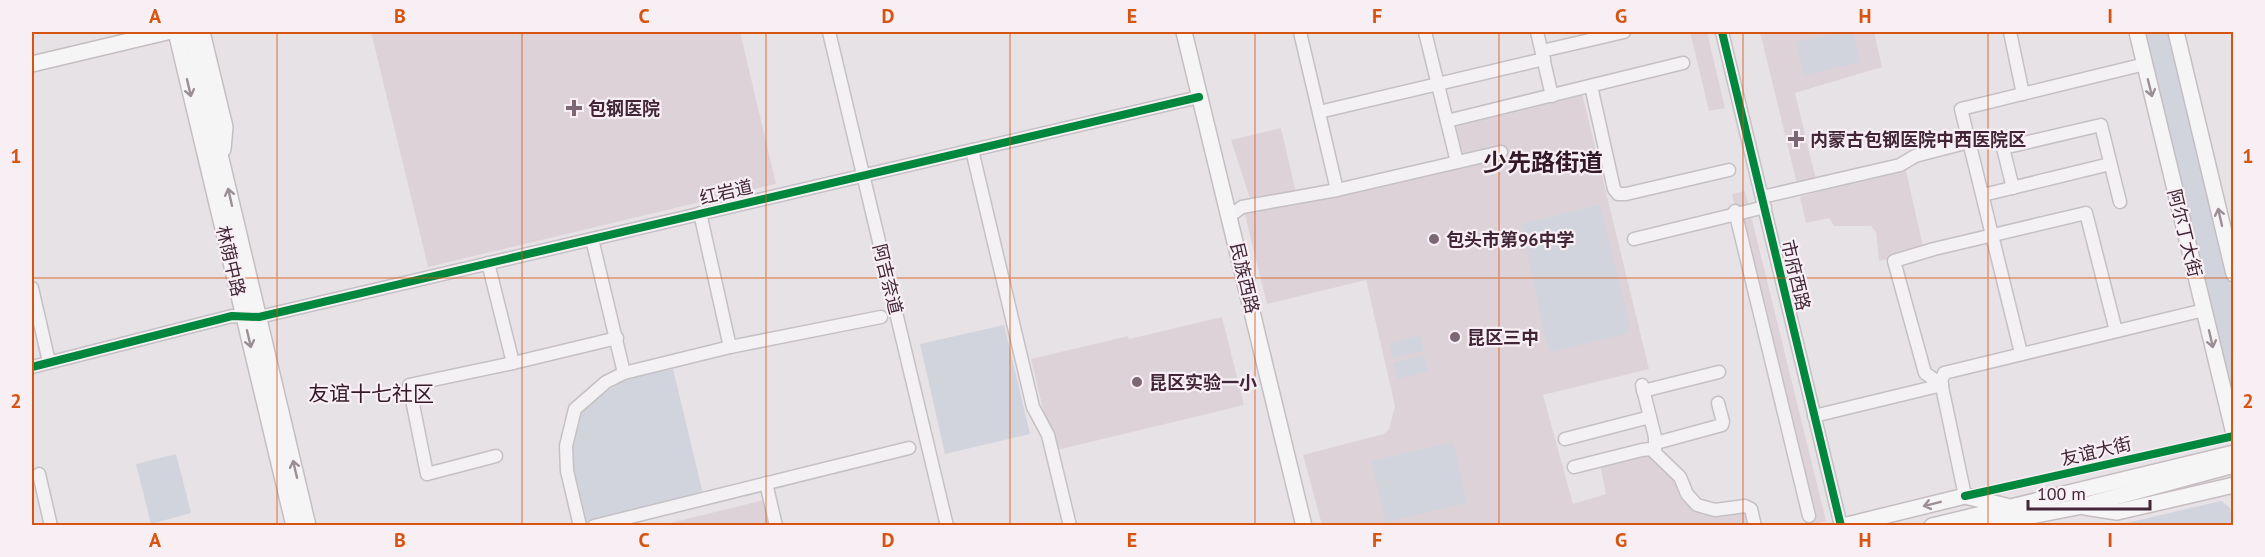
<svg xmlns="http://www.w3.org/2000/svg" width="2265" height="557" font-family="'PT Sans','Noto Sans SC',sans-serif">
  <rect width="100%" height="100%" fill="#e7e2e5"/>
  <g fill="#ded2d9">
    <polygon points="371,32 740,32 776,184 428,267"/>
    <polygon points="1690,32 1707,32 1725,108 1709,111"/>
    <polygon points="1760,32 1874,32 1882,67 1795,93 1816,180 1797,184"/>
    <polygon points="1580,85 1649,369 1543,395 1573,504 1606,494 1600,464 1653,451 1668,468 1689,503 1745,509 1752,525 1322,525 1303,455 1384,434 1389,429 1395,406 1366,280 1267,304 1244,211 1253,208 1231,140 1281,128 1296,193 1463,157 1453,116"/>
    <polygon points="1905,166 1924,251 1879,261 1876,232 1871,226 1834,226 1829,218 1806,223 1800,197"/>
    <polygon points="1745,191 1826,521 1811,525 1735,206 1732,194"/>
    <polygon points="1222,317 1244,405 1053,451 1031,359 1128,336 1129,339"/>
    <polygon points="764,500 770,526 658,526"/>
  </g>
  <g fill="#d1d4dc">
    <polygon points="1843,32 1853,32 1860,62 1804,75 1796,42"/>
    <polygon points="2144,32 2170,32 2233,295 2234,401"/>
    <polygon points="1598,205 1602,213 1629,322 1629,333 1551,352 1546,341 1521,224"/>
    <polygon points="1004,325 1030,434 945,454 920,344"/>
    <polygon points="1420,335 1424,351 1393,358 1389,343"/>
    <polygon points="1424,355 1428,371 1397,379 1393,363"/>
    <path d="M673,369L702,490L700,495L586,522C577,492 563,442 582,413C592,399 612,387 627,380C641,374 658,372 673,369Z"/>
    <polygon points="1453,442 1467,503 1386,522 1371,461"/>
    <polygon points="176,454 191,513 151,524 136,464"/>
    <polygon points="2221,501 2230,508 2233,525 2118,525"/>
  </g>
  <g fill="none" stroke-linecap="round" stroke-linejoin="round">
    <g stroke="#c5c0c3" stroke-width="15">
      <g id="minor">
        <polyline points="829,32 947,526"/>
        <polyline points="1300,32 1337,190"/>
        <polyline points="1425,32 1457,162"/>
        <polyline points="1537,32 1552,96"/>
        <polyline points="1722,32 1841,526"/>
        <polyline points="2010,32 2023,94"/>
        <polyline points="1542,51 1624,32"/>
        <polyline points="1591,86 1614,189 1618,194 1626,194 1729,170"/>
        <polyline points="1319,112 1544,59"/>
        <polyline points="1447,121 1683,63"/>
        <polyline points="972,150 1033,407 1048,435 1070,526"/>
        <polyline points="2013,188 2003,148 2101,125 2120,202"/>
        <polyline points="1983,195 2110,164"/>
        <polyline points="1762,197 1900,165 1915,156 1969,142"/>
        <polyline points="1735,211 1809,516"/>
        <polyline points="700,213 730,347"/>
        <polyline points="1230,216 1242,207 1337,190 1501,152"/>
        <polyline points="592,239 624,373"/>
        <polyline points="1634,239 1765,207"/>
        <polyline points="488,263 513,363"/>
        <polyline points="32,288 49,362"/>
        <polyline points="2021,353 1961,109 2145,64"/>
        <polyline points="32,367 232,316 259,317 1199,97"/>
        <polyline points="1642,385 1655,437 1655,449"/>
        <polyline points="1942,385 1925,373 1894,261 1934,249 2086,213 2116,331"/>
        <polyline points="1643,391 1719,372"/>
        <polyline points="1814,416 1942,385"/>
        <polyline points="1565,439 1650,417"/>
        <polyline points="1656,443 1722,425 1723,422 1718,403"/>
        <polyline points="496,456 427,474 409,385 513,363 617,338"/>
        <polyline points="1574,467 1642,450 1651,449 1680,477 1687,494 1697,505 1715,510 1745,506 1751,509 1755,526"/>
        <polyline points="39,474 51,526"/>
        <polyline points="766,483 776,526"/>
        <polyline points="1965,496 1941,382 1944,373 2204,310"/>
        <polyline points="580,526 567,471 566,446 575,409 606,382 624,373 730,347 881,317"/>
        <polyline points="594,526 909,448"/>
      </g>
    </g>
    <g stroke="#c5bdc2" stroke-width="18">
      <g id="major">
        <polyline points="176,32 294,526"/>
        <polyline points="191,32 308,526"/>
        <polyline points="202,32 225,127 223,149"/>
        <polyline points="1184,32 1304,526"/>
        <polyline points="2137,32 2234,434"/>
        <polyline points="2176,32 2234,274"/>
        <polyline points="32,64 167,32"/>
        <polyline points="2085,507 2117,512 2234,485"/>
        <polyline points="1843,526 1965,496 2006,506"/>
        <polyline points="1932,526 2234,453"/>
        <polyline points="1980,526 2082,506 2234,465"/>
      </g>
    </g>
    <use href="#minor" stroke="#f3f1f3" stroke-width="12"/>
    <use href="#major" stroke="#f6f5f6" stroke-width="15"/>
    <g stroke="#f7eff4" stroke-width="11">
      <g id="cycleway">
        <polyline points="1722,32 1841,526"/>
        <polyline points="32,367 232,316 259,317 1199,97"/>
        <polyline points="1965,496 2234,436"/>
      </g>
    </g>
    <use href="#cycleway" stroke="#00873e" stroke-width="8"/>
  </g>
  <defs><path id="oneway-shaft" d="M-6 0H5M1.5-3L5.5 0L1.5 3" fill="none" stroke-width="1.6" stroke-linecap="round" stroke-linejoin="round" transform="scale(1.5)"/></defs>
  <g stroke="#9c8e96">
    <use href="#oneway-shaft" transform="translate(189 88) rotate(77)"/>
    <use href="#oneway-shaft" transform="translate(2150 88) rotate(76)"/>
    <use href="#oneway-shaft" transform="translate(230 197) rotate(-103)"/>
    <use href="#oneway-shaft" transform="translate(2220 217) rotate(-103)"/>
    <use href="#oneway-shaft" transform="translate(249 339) rotate(77)"/>
    <use href="#oneway-shaft" transform="translate(2211 339) rotate(77)"/>
    <use href="#oneway-shaft" transform="translate(295 469) rotate(-103)"/>
    <use href="#oneway-shaft" transform="translate(1932 504) rotate(166)"/>
  </g>
  <path fill="none" stroke="#d75410" stroke-width="1.5" stroke-opacity="0.55" d="M277,32V526M522,32V526M766,32V526M1010,32V526M1255,32V526M1499,32V526M1743,32V526M1988,32V526M32,278H2234"/>
  <g fill="#7c6874" stroke="#f7eff4" stroke-width="2">
    <path d="M571 99h6v6h6v6h-6v6h-6v-6h-6v-6h6z"/>
    <path d="M1793 130h6v6h6v6h-6v6h-6v-6h-6v-6h6z"/>
    <circle cx="1434" cy="239" r="6"/>
    <circle cx="1455" cy="337" r="6"/>
    <circle cx="1137" cy="382" r="6"/>
  </g>
  <g text-anchor="middle" dominant-baseline="central" stroke-width="4.5" stroke-linejoin="round" paint-order="stroke">
    <g font-size="18" font-weight="bold" fill="#422637" stroke="#f7eff4" text-anchor="start">
      <text x="588" y="108">包钢医院</text>
      <text x="1810" y="139">内蒙古包钢医院中西医院区</text>
      <text x="1446" y="239">包头市第96中学</text>
      <text x="1467" y="337">昆区三中</text>
      <text x="1149" y="382">昆区实验一小</text>
    </g>
    <g font-size="18" fill="#422637" stroke="#f7eff4">
      <text transform="translate(726 192) rotate(-13)">红岩道</text>
      <text transform="translate(2185 233) rotate(76)">阿尔丁大街</text>
      <text transform="translate(231 261) rotate(77)">林荫中路</text>
      <text transform="translate(1796 275) rotate(77)">市府西路</text>
      <text transform="translate(1245 278) rotate(77)">民族西路</text>
      <text transform="translate(888 279) rotate(76)">阿吉奈道</text>
      <text transform="translate(2096 451) rotate(-13)">友谊大街</text>
    </g>
    <g font-size="21" fill="#331928" stroke="#f7eff4">
      <text x="371" y="393">友谊十七社区</text>
    </g>
    <g font-size="24" font-weight="bold" fill="#331928" stroke="#f7eff4">
      <text x="1543" y="162">少先路街道</text>
    </g>
  </g>
  <rect width="2265" height="557" fill="none" stroke="#f7eff4" stroke-width="66"/>
  <path d="M2028 500v9h122v-9" fill="none" stroke="#422637" stroke-width="3"/>
  <text x="2037" y="500" font-size="18" fill="#422637" stroke="#f7eff4" stroke-width="4.5" paint-order="stroke">100 m</text>
  <rect x="33" y="33" width="2199" height="491" fill="none" stroke="#d75410" stroke-width="2"/>
  <g font-size="20" text-anchor="middle" font-weight="bold" fill="#d75410">
    <text x="155" y="23">A</text>
    <text x="400" y="23">B</text>
    <text x="644" y="23">C</text>
    <text x="888" y="23">D</text>
    <text x="1132" y="23">E</text>
    <text x="1377" y="23">F</text>
    <text x="1621" y="23">G</text>
    <text x="1865" y="23">H</text>
    <text x="2110" y="23">I</text>
    <text x="16" y="163">1</text>
    <text x="2248" y="163">1</text>
    <text x="16" y="408">2</text>
    <text x="2248" y="408">2</text>
    <text x="155" y="547">A</text>
    <text x="400" y="547">B</text>
    <text x="644" y="547">C</text>
    <text x="888" y="547">D</text>
    <text x="1132" y="547">E</text>
    <text x="1377" y="547">F</text>
    <text x="1621" y="547">G</text>
    <text x="1865" y="547">H</text>
    <text x="2110" y="547">I</text>
  </g>
</svg>
